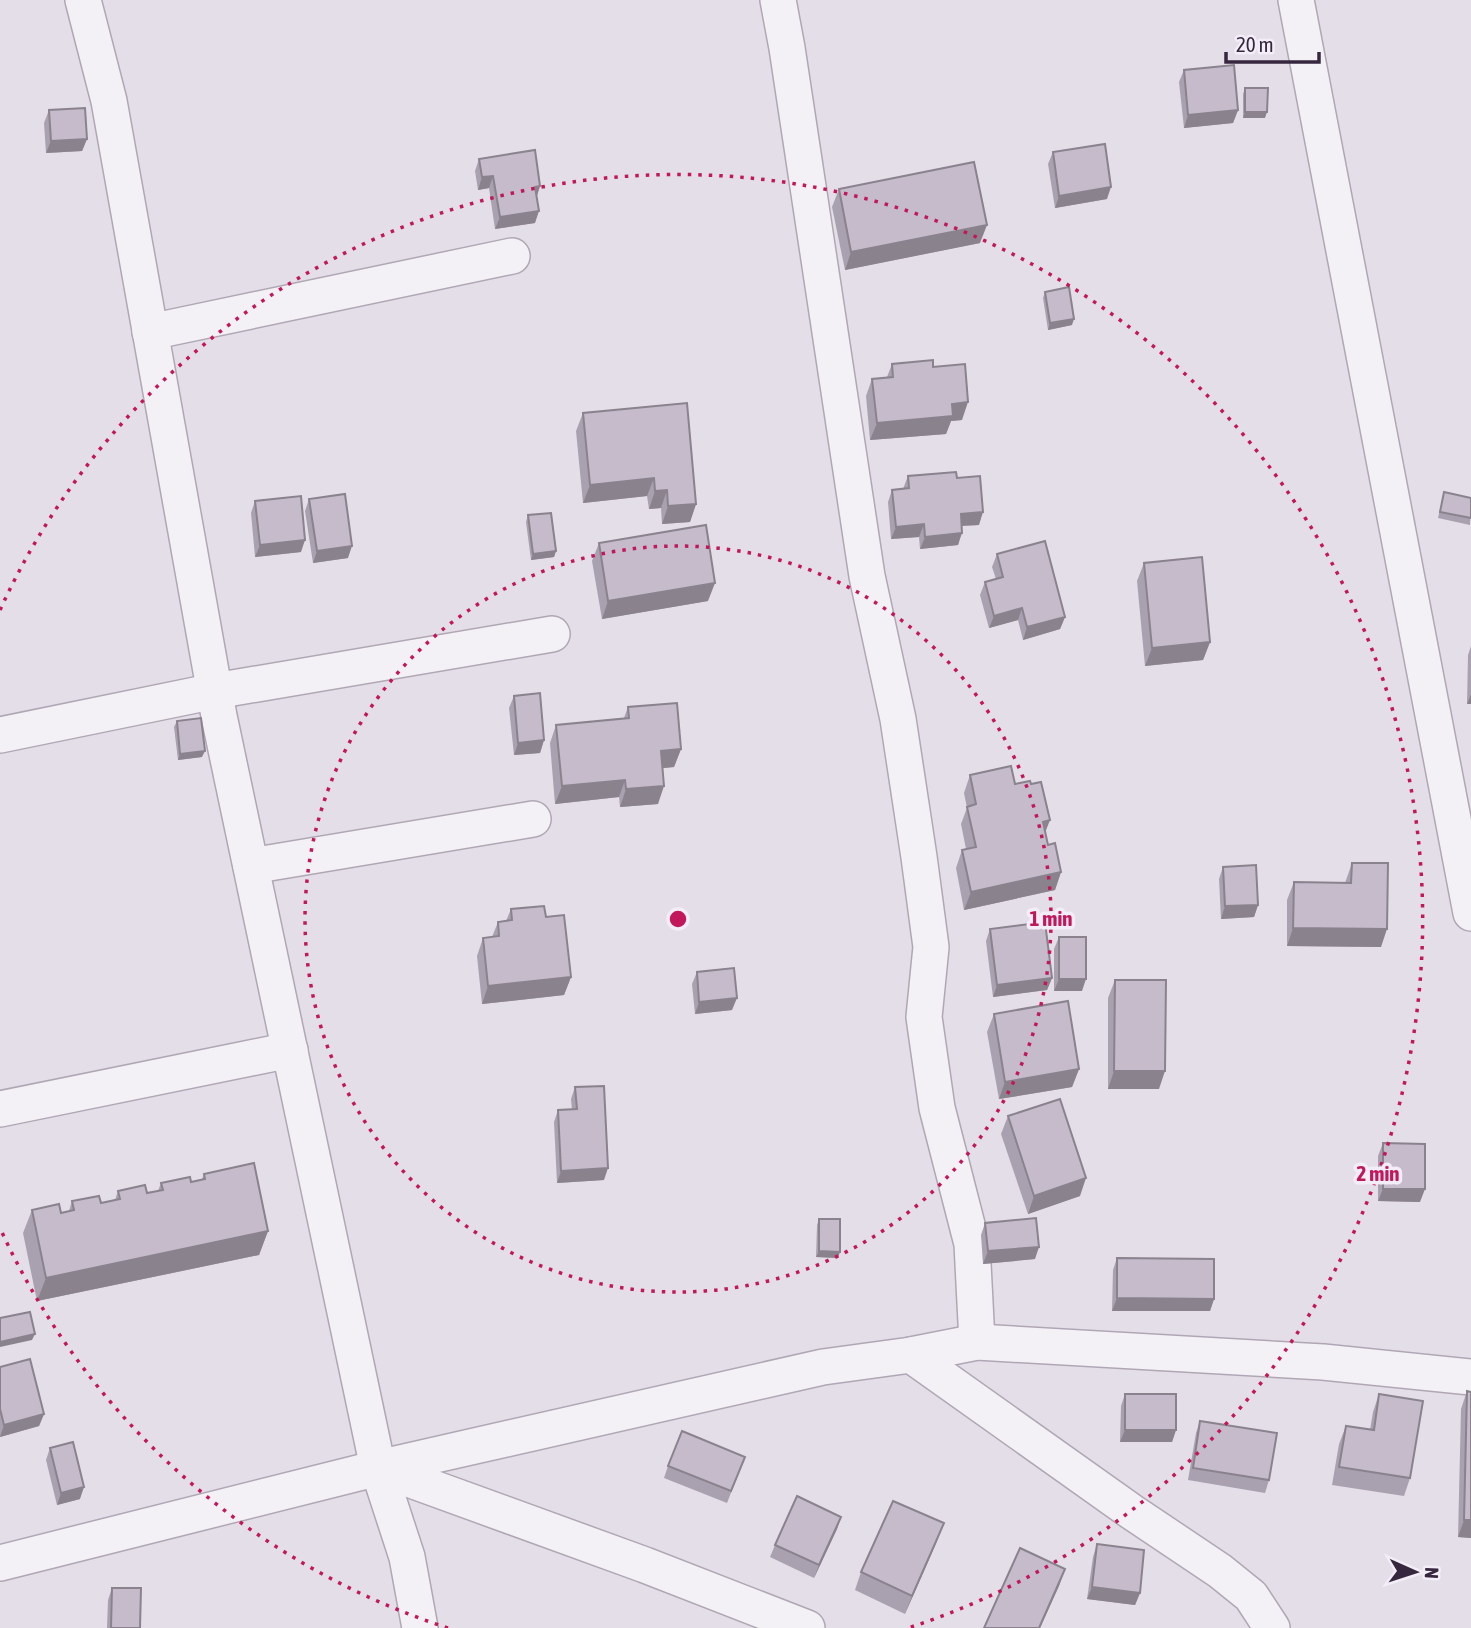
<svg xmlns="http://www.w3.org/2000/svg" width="1471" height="1628" font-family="'Asap Condensed',sans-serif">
  <rect width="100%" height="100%" fill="#e4dee8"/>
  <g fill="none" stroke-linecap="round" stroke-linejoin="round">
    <g stroke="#b0a7b5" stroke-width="38">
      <g id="minor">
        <polyline points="83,0 109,101 219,716 378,1468 407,1557 420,1628"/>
        <polyline points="778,0 787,48 867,576 898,719 919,857 931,947 924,1017 937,1108 972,1244 977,1342"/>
        <polyline points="1296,0 1471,913"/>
        <polyline points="150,332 512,256"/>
        <polyline points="0,735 215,691 552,634"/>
        <polyline points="251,866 533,819"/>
        <polyline points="0,1109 290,1050"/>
        <polyline points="911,1355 1132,1512 1220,1571 1251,1596 1272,1628"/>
        <polyline points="378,1468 645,1565 807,1628"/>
        <polyline points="0,1563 378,1468 823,1367 911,1355 977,1342 1323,1362 1471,1377"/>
      </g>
    </g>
    <use href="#minor" stroke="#f4f1f6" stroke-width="35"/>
  </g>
  <g fill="#a9a1af">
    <polygon points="1184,70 1238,110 1233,123 1184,128 1179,82"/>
    <polygon points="1245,88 1265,118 1243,118 1243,94"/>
    <polygon points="49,110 87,139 82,151 46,153 44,123"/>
    <polygon points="1053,152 1107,199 1055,208 1048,164"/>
    <polygon points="479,159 540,186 537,196 535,223 495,229 489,188 478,190 475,171"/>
    <polygon points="839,189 980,243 845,270 832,207"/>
    <polygon points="1045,292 1072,325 1048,330 1043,298"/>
    <polygon points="892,364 933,367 962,420 951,421 946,434 870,440 866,396 872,379 887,377"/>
    <polygon points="583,413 696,504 690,522 662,524 661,508 649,509 647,496 583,503 576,431"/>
    <polygon points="908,476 957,478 979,525 962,526 958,545 920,549 919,537 891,539 888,502 892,490 903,489"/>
    <polygon points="1444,492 1471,498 1470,525 1438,518"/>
    <polygon points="309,499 348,558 313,563 305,511"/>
    <polygon points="255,501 301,552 255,557 251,513"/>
    <polygon points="528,515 556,551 554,557 531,560 526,522"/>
    <polygon points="599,543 708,601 602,619 592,561"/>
    <polygon points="997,554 1065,617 1060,629 1023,640 1018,620 989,628 980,595 985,582 996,579 992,567"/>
    <polygon points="1144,563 1210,642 1203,660 1145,666 1137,581"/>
    <polygon points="1471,646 1471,704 1467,704 1468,655"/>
    <polygon points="514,696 544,740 540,753 514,755 509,708"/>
    <polygon points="628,707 681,749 674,767 662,768 658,804 620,807 619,797 555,804 550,743 556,725 624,718"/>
    <polygon points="177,721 202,757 178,760 174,727"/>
    <polygon points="970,775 1015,784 1045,833 1048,845 1061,872 1055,890 964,910 956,868 962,850 966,849 961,824 967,808 964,793"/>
    <polygon points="1352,863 1381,947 1287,946 1287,900 1294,882 1345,883"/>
    <polygon points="1223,867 1258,905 1254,917 1221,919 1219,879"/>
    <polygon points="511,909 546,917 571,977 564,995 482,1004 477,956 483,938 492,937 498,922 506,921"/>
    <polygon points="990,929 1052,978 1047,990 993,997 986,941"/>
    <polygon points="1059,937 1082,991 1054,991 1054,949"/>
    <polygon points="697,972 732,1010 695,1014 692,984"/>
    <polygon points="1115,980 1159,1089 1108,1089 1108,998"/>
    <polygon points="994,1014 1079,1069 1072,1087 999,1099 987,1032"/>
    <polygon points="575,1087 604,1180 557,1183 554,1122 558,1110 572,1110 571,1099"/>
    <polygon points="1008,1116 1080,1196 1028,1214 1001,1134"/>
    <polygon points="1383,1143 1420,1202 1378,1201 1378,1156"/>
    <polygon points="204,1174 268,1231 259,1255 37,1301 23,1233 32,1210 61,1213 69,1211 72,1201 101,1203 115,1200 118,1191 147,1193 158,1191 161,1183 191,1182 202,1179"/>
    <polygon points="819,1219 838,1258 816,1257 817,1225"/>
    <polygon points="985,1223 1035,1259 983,1264 981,1235"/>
    <polygon points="1117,1258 1214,1299 1210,1311 1112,1311 1113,1270"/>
    <polygon points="0,1367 44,1414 39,1426 0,1437"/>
    <polygon points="1467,1391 1471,1392 1471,1538 1458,1537 1461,1409"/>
    <polygon points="1125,1394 1176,1430 1172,1442 1120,1442 1121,1406"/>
    <polygon points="1379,1394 1410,1478 1404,1496 1332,1485 1339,1444 1346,1426 1370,1430 1373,1412"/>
    <polygon points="1200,1421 1269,1480 1265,1493 1188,1480 1196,1433"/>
    <polygon points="50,1448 80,1499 57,1505 46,1460"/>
    <polygon points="745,1457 727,1503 664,1478 668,1466"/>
    <polygon points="841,1517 837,1529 814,1578 770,1557 775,1545"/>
    <polygon points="937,1541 905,1614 855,1590 861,1572"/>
    <polygon points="1097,1544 1140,1593 1135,1605 1087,1599 1093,1557"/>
    <polygon points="112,1588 140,1628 107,1628 108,1600"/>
  </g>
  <g fill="#8a838e">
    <polygon points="1238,110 1233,123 1184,128 1188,115"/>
    <polygon points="1245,112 1267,112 1265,118 1243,118"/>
    <polygon points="87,139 82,151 46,153 51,141"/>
    <polygon points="493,176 489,188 478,190 482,177"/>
    <polygon points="540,186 536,198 535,187"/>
    <polygon points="1111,187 1107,199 1055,208 1059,196"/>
    <polygon points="539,211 535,223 495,229 500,217"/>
    <polygon points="987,225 980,243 845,270 851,252"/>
    <polygon points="1074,319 1072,325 1048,330 1050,323"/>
    <polygon points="968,402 962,420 951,421 946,434 870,440 877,423 952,404"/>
    <polygon points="654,478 647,496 583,503 590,485"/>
    <polygon points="667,490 661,508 649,509 655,491"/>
    <polygon points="696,504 690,522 662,524 668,506"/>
    <polygon points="983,512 979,525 956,526 961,514"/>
    <polygon points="924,524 919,537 891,539 896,527"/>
    <polygon points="962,533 958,545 920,549 925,537"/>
    <polygon points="305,540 301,552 255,557 260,545"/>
    <polygon points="352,546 348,558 313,563 317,551"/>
    <polygon points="556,551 554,557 531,560 533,554"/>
    <polygon points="715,583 708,601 602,619 608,601"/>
    <polygon points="1022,608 1018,620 989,628 994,616"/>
    <polygon points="1065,617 1060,629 1023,640 1027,627"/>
    <polygon points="1210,642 1203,660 1145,666 1152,648"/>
    <polygon points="1471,694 1471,704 1467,704"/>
    <polygon points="544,740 540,753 514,755 518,743"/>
    <polygon points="681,749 674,767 654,769 661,751"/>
    <polygon points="205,751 202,757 178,760 180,754"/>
    <polygon points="625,780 619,797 555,804 562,786"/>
    <polygon points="664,786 658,804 620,807 626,789"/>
    <polygon points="1050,820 1043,838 1043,822"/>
    <polygon points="1061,872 1055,890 964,910 971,892"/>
    <polygon points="1258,905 1254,917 1221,919 1225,906"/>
    <polygon points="1293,928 1387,929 1381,947 1287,946"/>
    <polygon points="571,977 564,995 482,1004 488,986"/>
    <polygon points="1052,978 1047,990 993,997 997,985"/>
    <polygon points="1059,979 1086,979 1082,991 1054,991"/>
    <polygon points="737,998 732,1010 695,1014 699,1002"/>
    <polygon points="1079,1069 1072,1087 999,1099 1005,1082"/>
    <polygon points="1114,1071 1165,1071 1159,1089 1108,1089"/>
    <polygon points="608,1168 604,1180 557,1183 561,1171"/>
    <polygon points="1086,1178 1080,1196 1028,1214 1034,1196"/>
    <polygon points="1383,1189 1425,1189 1420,1202 1378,1201"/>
    <polygon points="268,1231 259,1255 37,1301 46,1278"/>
    <polygon points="1039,1247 1035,1259 983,1264 988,1251"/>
    <polygon points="819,1251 840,1252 838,1258 816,1257"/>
    <polygon points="1117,1298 1214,1299 1210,1311 1112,1311"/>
    <polygon points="35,1334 32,1340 0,1347 0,1342"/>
    <polygon points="44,1414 39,1426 0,1437 4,1425"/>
    <polygon points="1125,1430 1176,1430 1172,1442 1120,1442"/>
    <polygon points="84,1487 80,1499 57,1505 61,1493"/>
    <polygon points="841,1517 837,1529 814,1578 819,1565"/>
    <polygon points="1464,1520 1471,1520 1471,1538 1458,1537"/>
    <polygon points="944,1523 937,1541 905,1614 912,1596"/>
    <polygon points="1065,1569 1059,1586 1040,1628 1039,1628"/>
    <polygon points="1092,1587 1140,1593 1135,1605 1087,1599"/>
  </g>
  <g fill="#c5bbcb" stroke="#8a838e" stroke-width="2">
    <polygon points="1234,65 1238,110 1188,115 1184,70"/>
    <polygon points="1245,88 1268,88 1267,112 1245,112"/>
    <polygon points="85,108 87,139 51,141 49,110"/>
    <polygon points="1105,144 1111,187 1059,196 1053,152"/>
    <polygon points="535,150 540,186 535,187 539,211 500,217 493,176 482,177 479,159"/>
    <polygon points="974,162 987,225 851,252 839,189"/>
    <polygon points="1069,287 1074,319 1050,323 1045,292"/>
    <polygon points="933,360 933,367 965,364 968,402 952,404 953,416 877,423 872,379 893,377 892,364"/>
    <polygon points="687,403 696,504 668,506 667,490 655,491 654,478 590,485 583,413"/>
    <polygon points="956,472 957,478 980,476 983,512 961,514 962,533 925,537 924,524 896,527 892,490 909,488 908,476"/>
    <polygon points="1444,492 1471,498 1471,518 1440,512"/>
    <polygon points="345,494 352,546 317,551 309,499"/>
    <polygon points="301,496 305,540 260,545 255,501"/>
    <polygon points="551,513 556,551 533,554 528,515"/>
    <polygon points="706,525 715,583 608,601 599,543"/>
    <polygon points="1045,541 1065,617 1027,627 1022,608 994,616 985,582 1003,577 997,554"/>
    <polygon points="1202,557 1210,642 1152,648 1144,563"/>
    <polygon points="540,693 544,740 518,743 514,696"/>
    <polygon points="677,703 681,749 661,751 664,786 626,789 625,780 562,786 556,725 629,718 628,707"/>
    <polygon points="201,718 205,751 180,754 177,721"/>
    <polygon points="1011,766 1015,784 1030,781 1031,784 1041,782 1050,820 1043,822 1048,845 1055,843 1061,872 971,892 962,850 976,847 967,807 976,804 970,775"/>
    <polygon points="1352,863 1388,863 1387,929 1293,928 1294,882 1351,883"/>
    <polygon points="1256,865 1258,905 1225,906 1223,867"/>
    <polygon points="544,906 546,917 564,915 571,977 488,986 483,938 499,936 498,922 512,920 511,909"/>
    <polygon points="1045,922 1052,978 997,985 990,929"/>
    <rect x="1059" y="937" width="27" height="42"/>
    <polygon points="734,968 737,998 699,1002 697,972"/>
    <polygon points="1115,980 1166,980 1165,1071 1114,1071"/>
    <polygon points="1068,1001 1079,1069 1005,1082 994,1014"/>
    <polygon points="604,1086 608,1168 561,1171 558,1110 577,1109 575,1087"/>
    <polygon points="1060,1099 1086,1178 1034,1196 1008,1116"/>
    <polygon points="1383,1143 1425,1144 1425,1189 1383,1189"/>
    <polygon points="254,1163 268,1231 46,1278 32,1210 59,1204 61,1213 74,1210 72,1201 99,1196 101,1203 120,1199 118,1191 145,1185 147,1193 163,1190 161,1183 190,1177 191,1182 205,1179 204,1174"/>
    <polygon points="1036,1218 1039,1247 988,1251 985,1223"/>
    <polygon points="819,1219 840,1219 840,1252 819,1251"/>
    <polygon points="1117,1258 1214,1259 1214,1299 1117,1298"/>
    <polygon points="30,1312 35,1334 0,1342 0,1318"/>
    <polygon points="30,1359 44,1414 4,1425 0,1409 0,1367"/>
    <polygon points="1467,1391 1471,1392 1471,1520 1464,1520"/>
    <rect x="1125" y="1394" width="51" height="36"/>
    <polygon points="1379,1394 1423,1401 1410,1478 1339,1467 1346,1426 1374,1430"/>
    <polygon points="1200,1421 1277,1433 1269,1480 1193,1468"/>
    <polygon points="682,1431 745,1457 731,1491 668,1466"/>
    <polygon points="73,1442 84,1487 61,1493 50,1448"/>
    <polygon points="797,1496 841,1517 819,1565 775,1545"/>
    <polygon points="893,1501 944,1523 912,1596 861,1572"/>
    <polygon points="1097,1544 1144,1550 1140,1593 1092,1587"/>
    <polygon points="1020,1548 1065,1569 1039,1628 984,1628"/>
    <polygon points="112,1588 141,1588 140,1628 111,1628"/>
  </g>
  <g fill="none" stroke="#c2185b" stroke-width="3.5" stroke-dasharray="3.5 7">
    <circle cx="678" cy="919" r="373"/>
    <path d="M448 1628A745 745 0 0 1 0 1228M0 610A745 745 0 1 1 908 1628"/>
  </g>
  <circle cx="678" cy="919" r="10" fill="#c2185b" stroke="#f2edf6" stroke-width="3.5"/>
  <g font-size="21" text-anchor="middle" font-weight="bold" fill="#c2185b" stroke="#f2edf6" stroke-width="7" stroke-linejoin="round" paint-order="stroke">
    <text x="1051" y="926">1 min</text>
    <text x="1378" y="1181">2 min</text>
  </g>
  <g transform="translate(1415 1572) rotate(93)" stroke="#f2edf6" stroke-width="5" paint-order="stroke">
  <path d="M0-5L12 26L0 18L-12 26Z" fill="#36273f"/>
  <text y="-10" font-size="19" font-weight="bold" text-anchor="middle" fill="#36273f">N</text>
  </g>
  <path d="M1226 52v10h93v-10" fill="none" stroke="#36273f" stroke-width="3.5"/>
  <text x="1236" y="52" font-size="21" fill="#36273f" stroke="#f2edf6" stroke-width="5" paint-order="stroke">20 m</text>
</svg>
